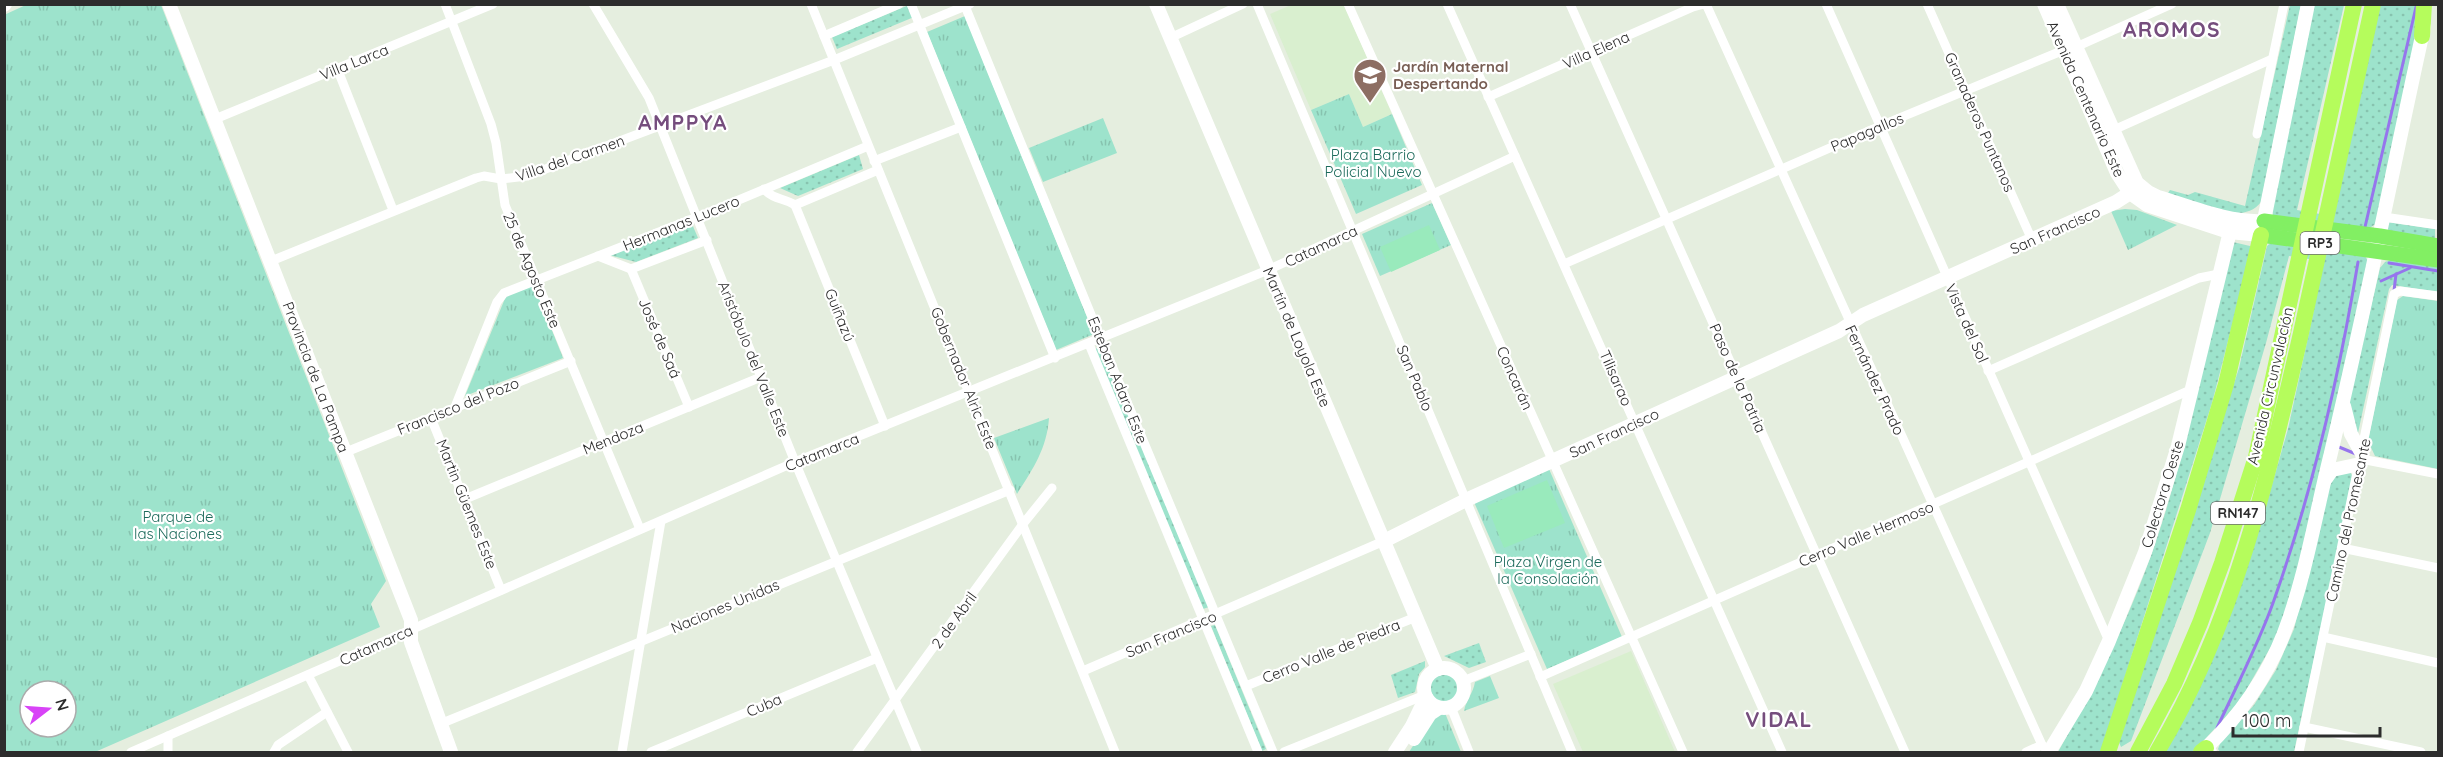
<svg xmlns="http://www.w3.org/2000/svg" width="2443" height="757" font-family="Quicksand,sans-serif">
  <defs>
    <pattern id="grass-dots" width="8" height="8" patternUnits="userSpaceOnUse" patternTransform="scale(1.5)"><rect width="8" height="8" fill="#9de3cc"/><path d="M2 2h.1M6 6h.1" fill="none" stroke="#87c3af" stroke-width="1.8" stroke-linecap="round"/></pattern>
    <pattern id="park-tufts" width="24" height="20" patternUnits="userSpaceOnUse" patternTransform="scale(1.5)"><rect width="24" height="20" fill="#9de3cc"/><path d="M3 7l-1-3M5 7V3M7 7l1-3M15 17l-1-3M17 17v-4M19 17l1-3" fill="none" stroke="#87c3af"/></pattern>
  </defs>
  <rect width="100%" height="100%" fill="#e5eedf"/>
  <g fill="#d9efcf">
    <polygon points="1291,5 1344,5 1392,114 1363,127 1349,94 1311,110 1270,14"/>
    <polygon points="1631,651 1675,752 1583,752 1553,684"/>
  </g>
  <g fill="url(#grass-dots)">
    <polygon points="909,5 914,17 837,49 832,37"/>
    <path d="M2290,5H2301L2261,202C2242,228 2191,202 2168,193L2170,190L2188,195L2195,192L2245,206Z"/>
    <polygon points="2314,5 2344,5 2297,210 2332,216 2377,5 2420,5 2419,19 2377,223 2368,229 2273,215 2271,208"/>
    <polygon points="859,155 863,169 798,196 780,188"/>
    <polygon points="2387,222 2435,229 2435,244 2386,229"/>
    <polygon points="692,224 698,238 636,262 609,255"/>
    <polygon points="2273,241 2365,256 2369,263 2299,565 2281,629 2240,701 2196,749 2191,752 2163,752 2267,502 2288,429 2313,314 2322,261 2289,256 2266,343 2210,533 2131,741 2121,747 2118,740 2239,368 2267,246"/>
    <path d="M2233,242L2250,246L2252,255L2234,318L2212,403L2101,752H2058C2098,682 2135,607 2160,529C2191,435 2207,338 2233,242Z"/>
    <polygon points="2391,260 2438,267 2438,292 2392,285 2389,289 2358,433 2354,434 2347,410 2380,268 2385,262"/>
    <polygon points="1100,347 1209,607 1203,609 1095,349"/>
    <polygon points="2349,470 2353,477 2294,752 2220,752 2218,749 2221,741 2254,705 2276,670 2294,629 2331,477"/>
    <polygon points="1215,625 1266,749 1262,751 1211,626"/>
    <polygon points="1479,643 1486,662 1469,668 1444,656"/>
    <polygon points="1425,661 1425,667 1419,674 1415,692 1398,698 1391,675"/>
    <circle cx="1444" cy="688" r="15"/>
  </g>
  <g fill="url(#park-tufts)" fill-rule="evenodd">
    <path d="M28,4L161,5L386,581L371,604L380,627L95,752H5L4,15ZM30,691H66V727H30Z"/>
    <polygon points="965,16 1094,334 1056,350 927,32"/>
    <polygon points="1349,94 1363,127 1392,114 1422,185 1356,214 1311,110"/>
    <polygon points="1103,118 1117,153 1043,182 1029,148"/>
    <polygon points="1432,203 1451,245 1380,276 1362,234"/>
    <polygon points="2125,209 2137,210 2177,225 2128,250 2111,211"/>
    <polygon points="534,285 563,358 465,396 506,296"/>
    <polygon points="2403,296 2438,301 2438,469 2375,456 2368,441 2397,300"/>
    <path d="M1049,418C1047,448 1033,469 1017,494L994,438Z"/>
    <polygon points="1549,469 1622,637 1547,669 1474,502"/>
    <path d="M1490,676L1499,698L1464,711C1466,700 1473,694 1475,682Z"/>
    <polygon points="1437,713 1445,713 1461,752 1409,752 1431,718"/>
  </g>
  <g fill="#99eabc">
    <polygon points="1429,225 1440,250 1391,272 1380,247"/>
    <polygon points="1547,480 1565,523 1504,548 1487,506"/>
  </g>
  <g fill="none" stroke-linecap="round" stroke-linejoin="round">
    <g stroke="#9675ed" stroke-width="3">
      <polyline points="2365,227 2416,7"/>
      <polyline points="2389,263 2438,271"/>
      <polyline points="2381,281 2410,268"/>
      <polyline points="2394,291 2396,274"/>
      <polyline points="2339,447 2356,454"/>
      <path d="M2217,728C2236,687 2258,645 2273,603C2312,493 2339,377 2358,262"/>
    </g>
    <g stroke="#fff" stroke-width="9">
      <polyline points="445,4 491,124 496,143 505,205 640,529"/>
      <polyline points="593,4 649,98 795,462 917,752"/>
      <polyline points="811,4 1115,752"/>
      <polyline points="911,4 1055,358"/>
      <polyline points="1257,4 1572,752"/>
      <polyline points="1348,4 1683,752"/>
      <polyline points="1447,4 1782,752"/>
      <polyline points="1570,4 1905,752"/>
      <polyline points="1706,4 2042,745 2049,752"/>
      <polyline points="1826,4 2109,641"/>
      <polyline points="1927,4 2032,240"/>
      <polyline points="965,6 1105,349 1273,752"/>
      <polyline points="824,36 899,4"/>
      <polyline points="1170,38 1243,4"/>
      <polyline points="337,68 393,210"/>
      <polyline points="1488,97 1693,7 1704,4"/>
      <polyline points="215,119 493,4"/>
      <polyline points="2109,132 2272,59"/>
      <polyline points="2257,134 2284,4"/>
      <polyline points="874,161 961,127"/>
      <path d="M764,189C775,201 783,197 795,205L878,170"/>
      <polyline points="795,205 885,426"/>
      <polyline points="2384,217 2438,225"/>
      <polyline points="598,256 631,269 707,240"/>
      <polyline points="271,261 476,178 484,176 501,179 527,176 834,60 970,4"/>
      <polyline points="1564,264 1880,126 2064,50 2076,47 2172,4"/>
      <polyline points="631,269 689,407"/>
      <polyline points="1089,344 1258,752"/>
      <polyline points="1988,371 2199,278 2219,274"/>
      <polyline points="455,407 497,302 504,293 710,212 868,146"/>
      <polyline points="431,418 501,590"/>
      <polyline points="346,452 571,361"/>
      <polyline points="2361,459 2438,474"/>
      <polyline points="465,499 761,377"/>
      <polyline points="2342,548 2438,568"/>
      <polyline points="2323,637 2438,663"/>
      <polyline points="1083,671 1384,541"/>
      <polyline points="308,675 348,752"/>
      <path d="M1540,677C1757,581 1974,487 2190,390"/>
      <polyline points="1463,681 1531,654"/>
      <polyline points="1246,686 1416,617"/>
      <polyline points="1451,707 1469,752"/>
      <polyline points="440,724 1010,490"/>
      <polyline points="2304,727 2421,752"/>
      <polyline points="131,752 795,462 1268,270 1515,156"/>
      <polyline points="168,752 168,736"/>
      <polyline points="274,752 278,745 327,712"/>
      <polyline points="622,752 661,521"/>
      <polyline points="651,752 877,658"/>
      <polyline points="857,752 1023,524 1052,488"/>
      <polyline points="1284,752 1425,695"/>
      <polyline points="2026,752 2042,745"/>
      <polyline points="2299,752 2394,294 2400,291 2438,296"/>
    </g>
    <g stroke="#fff" stroke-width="14">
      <polyline points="169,4 411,620 411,642 451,752"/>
      <polyline points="1156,4 1438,669"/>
      <polyline points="2044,4 2117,173 2130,193 2147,205 2229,232 2261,235 2308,4"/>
      <path d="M2057,4L2137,183L2148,192L2158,197C2192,207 2228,223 2264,221"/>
      <polyline points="4,5 5,4"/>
      <polyline points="2344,406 2351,434 2362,454"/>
      <polyline points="2325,480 2332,470 2360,464"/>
      <polyline points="1384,541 1466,500 1839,331 1863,315 2116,202 2130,193 2137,183"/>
      <circle cx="1444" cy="688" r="20"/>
      <polyline points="1414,739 1430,714 1439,708"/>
      <polyline points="1395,752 1412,726 1426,697"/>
      <polyline points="2049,752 2086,691 2109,641 2145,552 2178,446 2233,219"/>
      <path d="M2210,752L2206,748C2239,717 2268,675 2284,633C2305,578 2315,518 2329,461C2364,317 2392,172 2424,27"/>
    </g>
    <g stroke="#82ef63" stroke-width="15">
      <polyline points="2264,221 2380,236 2438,246"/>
      <polyline points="2261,235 2438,260"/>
    </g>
    <g stroke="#b5fc5c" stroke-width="16">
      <polyline points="2422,36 2424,4"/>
      <polyline points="2108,752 2188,510 2226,384 2261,235"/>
      <polyline points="2138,752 2174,684 2200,623 2222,563 2256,457 2354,4"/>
      <path d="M2157,752C2234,624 2268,477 2301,333C2325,224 2349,114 2373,4"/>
      <polyline points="2201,752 2206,748"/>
    </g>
  </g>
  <defs>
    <g id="school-pin" transform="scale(1.725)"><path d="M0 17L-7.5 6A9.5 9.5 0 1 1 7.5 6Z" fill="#8d6e63" stroke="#fff"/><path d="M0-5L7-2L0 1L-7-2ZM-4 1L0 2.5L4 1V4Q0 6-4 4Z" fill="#fff"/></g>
  </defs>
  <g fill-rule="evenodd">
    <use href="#school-pin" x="1370" y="75"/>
  </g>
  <g text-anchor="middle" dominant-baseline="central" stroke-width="4.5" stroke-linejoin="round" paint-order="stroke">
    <g fill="#fff" stroke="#6b6b6b" stroke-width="1.5">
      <rect x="2300.5" y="232" width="39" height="22" rx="4.5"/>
      <rect x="2211" y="502" width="54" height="22" rx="4.5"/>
    </g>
    <g font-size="14" font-weight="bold" fill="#2c2c2c">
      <text x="2320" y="243">RP3</text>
      <text x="2238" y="513">RN147</text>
    </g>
    <g font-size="15" fill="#2c2c2c" stroke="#fff">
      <text transform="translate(1596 50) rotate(-24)">Villa Elena</text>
      <text transform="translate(354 62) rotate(-22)">Villa Larca</text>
      <text transform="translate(2086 99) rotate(66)">Avenida Centenario Este</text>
      <text transform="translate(1980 122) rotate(66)">Granaderos Puntanos</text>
      <text transform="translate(1867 132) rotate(-23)">Papagallos</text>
      <text transform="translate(570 158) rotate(-19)">Villa del Carmen</text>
      <text transform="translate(681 223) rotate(-22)">Hermanas Lucero</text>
      <text transform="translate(2055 230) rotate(-24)">San Francisco</text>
      <text transform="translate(1321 246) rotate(-25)">Catamarca</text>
      <text transform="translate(532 270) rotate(67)">25 de Agosto Este</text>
      <text transform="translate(840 315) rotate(68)">Guiñazú</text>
      <text transform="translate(1967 323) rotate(66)">Vista del Sol</text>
      <text transform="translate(1297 337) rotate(67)">Martín de Loyola Este</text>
      <text transform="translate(660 338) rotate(67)">José de Saá</text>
      <text transform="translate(754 359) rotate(68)">Aristóbulo del Valle Este</text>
      <text transform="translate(316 377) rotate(69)">Provincia de La Pampa</text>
      <text transform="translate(964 378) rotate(68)">Gobernador Alric Este</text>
      <text transform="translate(1415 378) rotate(67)">San Pablo</text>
      <text transform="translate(1515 378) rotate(66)">Concarán</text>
      <text transform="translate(1616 378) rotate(66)">Tilisarao</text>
      <text transform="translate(1738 378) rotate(66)">Paso de la Patria</text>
      <text transform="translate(1118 380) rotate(68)">Esteban Adaro Este</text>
      <text transform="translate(1875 380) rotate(65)">Fernández Prado</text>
      <text transform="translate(2270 386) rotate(-77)">Avenida Circunvalación</text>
      <text transform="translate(458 406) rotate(-22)">Francisco del Pozo</text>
      <text transform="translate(1614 433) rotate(-25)">San Francisco</text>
      <text transform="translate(613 438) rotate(-22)">Mendoza</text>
      <text transform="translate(822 452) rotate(-22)">Catamarca</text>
      <text transform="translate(2162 494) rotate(-73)">Colectora Oeste</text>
      <text transform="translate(467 504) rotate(68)">Martin Güemes Este</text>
      <text transform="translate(2348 520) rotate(-78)">Camino del Promesante</text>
      <text transform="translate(1866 534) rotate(-23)">Cerro Valle Hermoso</text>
      <text transform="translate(725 606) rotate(-23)">Naciones Unidas</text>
      <text transform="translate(954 620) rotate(-54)">2 de Abril</text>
      <text transform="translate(1171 634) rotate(-23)">San Francisco</text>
      <text transform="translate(376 645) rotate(-24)">Catamarca</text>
      <text transform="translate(1331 651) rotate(-22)">Cerro Valle de Piedra</text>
      <text transform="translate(764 705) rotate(-23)">Cuba</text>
    </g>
    <g font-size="15" font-weight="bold" fill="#785e54" stroke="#fff" text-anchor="start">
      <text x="1393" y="66">Jardín Maternal<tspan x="1393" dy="17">Despertando</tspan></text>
    </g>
    <g font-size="15" fill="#1c6a5b" stroke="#fff">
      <text x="1373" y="154">Plaza Barrio<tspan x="1373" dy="17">Policial Nuevo</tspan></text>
      <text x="178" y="516">Parque de<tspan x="178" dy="17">las Naciones</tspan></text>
      <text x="1548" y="561">Plaza Virgen de<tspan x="1548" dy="17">la Consolación</tspan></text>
    </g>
    <g font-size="21" font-weight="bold" letter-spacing="1.5" fill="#754d7d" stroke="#fff">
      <text x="2172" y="29">AROMOS</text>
      <text x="683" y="122">AMPPYA</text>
      <text x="1779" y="719">VIDAL</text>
    </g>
  </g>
  <rect width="2443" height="757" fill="none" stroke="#2c2c2c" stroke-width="12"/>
  <g transform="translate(48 709) rotate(73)"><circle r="28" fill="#ffffff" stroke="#ababab" stroke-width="1.5"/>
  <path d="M0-4.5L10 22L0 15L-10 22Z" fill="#d843f7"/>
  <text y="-9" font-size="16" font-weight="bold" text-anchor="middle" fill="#2c2c2c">N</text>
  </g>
  <path d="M2233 727v9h147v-9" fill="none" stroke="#2c2c2c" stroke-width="3"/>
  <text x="2242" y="727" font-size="18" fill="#2c2c2c" stroke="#ffffff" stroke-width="4.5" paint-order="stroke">100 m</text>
</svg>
